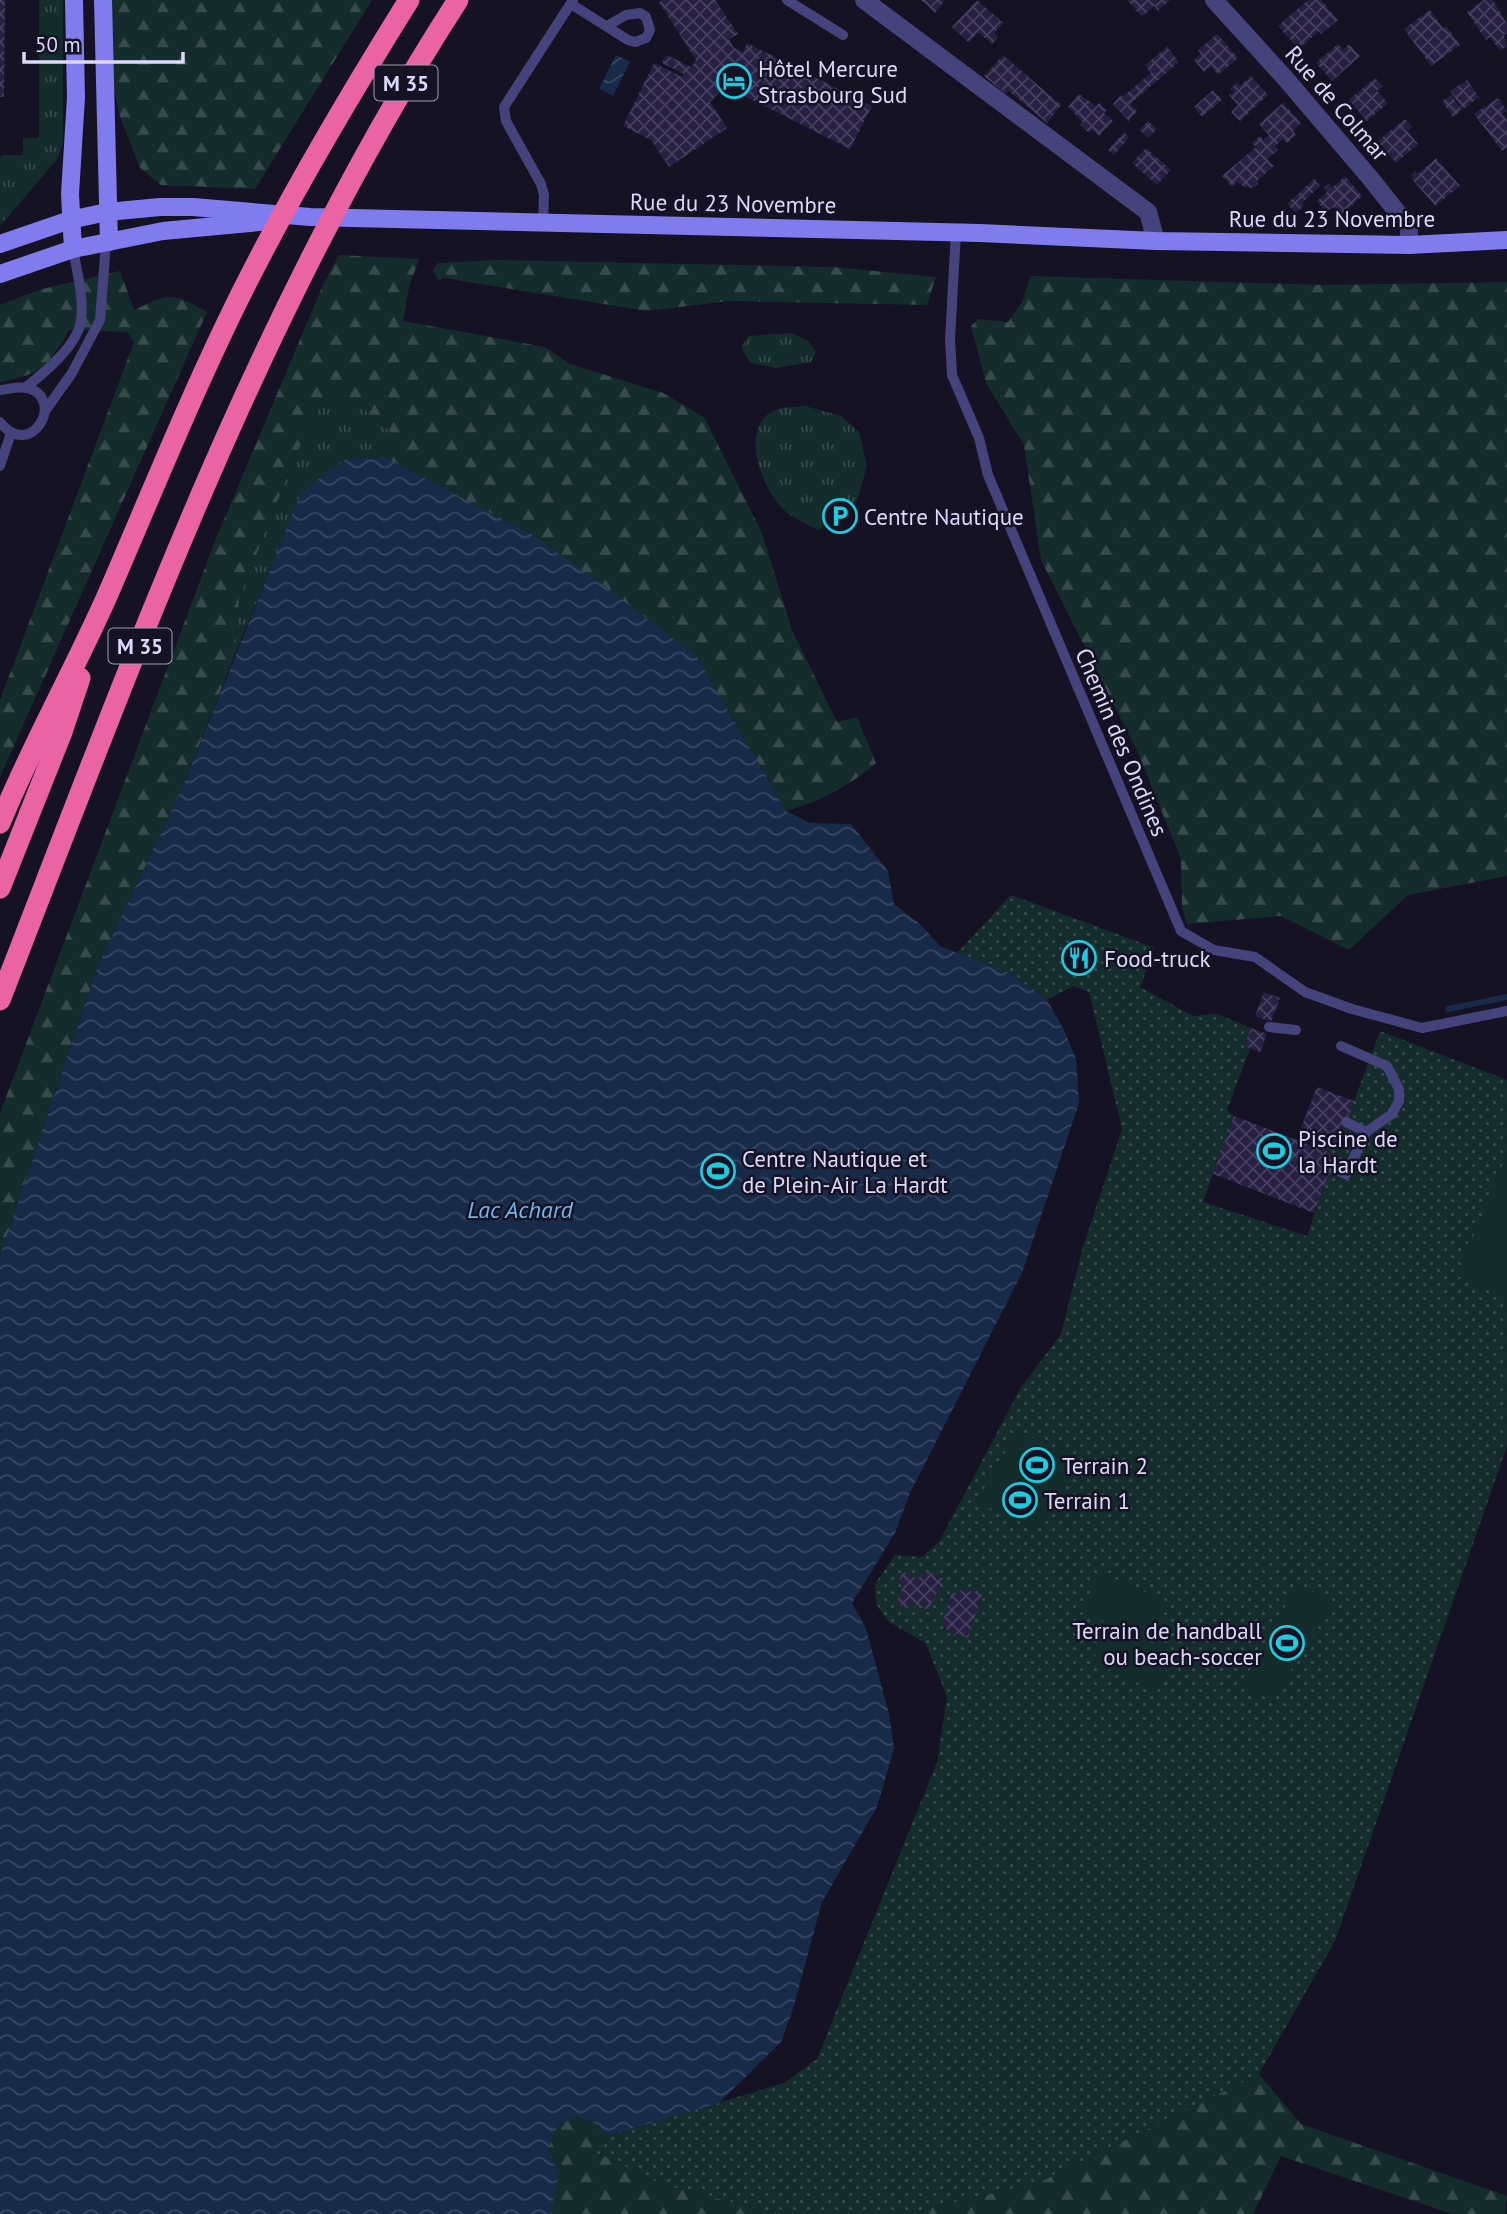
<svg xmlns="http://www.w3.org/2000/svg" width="1507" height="2214" font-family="'PT Sans',sans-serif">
  <defs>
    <pattern id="grass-tufts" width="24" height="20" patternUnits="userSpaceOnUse" patternTransform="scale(1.75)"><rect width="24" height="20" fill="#152c2c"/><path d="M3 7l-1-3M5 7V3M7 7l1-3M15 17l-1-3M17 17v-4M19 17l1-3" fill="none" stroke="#374a4c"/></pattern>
    <pattern id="forest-firs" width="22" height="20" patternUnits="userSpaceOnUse" patternTransform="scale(1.75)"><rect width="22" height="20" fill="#152c2c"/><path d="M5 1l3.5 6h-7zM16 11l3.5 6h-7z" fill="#374a4c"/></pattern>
    <pattern id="park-dots" width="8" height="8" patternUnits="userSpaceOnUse" patternTransform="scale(1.75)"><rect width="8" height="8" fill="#152c2c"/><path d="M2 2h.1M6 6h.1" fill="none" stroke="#374a4c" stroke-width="1.8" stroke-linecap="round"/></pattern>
    <pattern id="water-waves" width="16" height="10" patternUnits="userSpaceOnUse" patternTransform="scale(1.75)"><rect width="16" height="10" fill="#172a48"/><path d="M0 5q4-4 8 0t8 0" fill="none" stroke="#384863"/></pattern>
    <pattern id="building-cross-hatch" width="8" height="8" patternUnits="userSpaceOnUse" patternTransform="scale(1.75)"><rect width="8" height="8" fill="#272042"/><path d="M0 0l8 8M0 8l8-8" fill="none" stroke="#46405e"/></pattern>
  </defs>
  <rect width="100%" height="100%" fill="#151223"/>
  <g fill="url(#grass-tufts)">
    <polygon points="39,0 63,0 63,140 59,157 0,226 0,158 2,155 23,155 23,138 39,138"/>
    <polygon points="792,333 808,341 816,352 811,362 776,368 750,363 741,347 749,336"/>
    <polygon points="324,396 363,408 391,432 384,457 346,459 302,493 235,654 239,599 292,463"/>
    <path d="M805,406L841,416L859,432L867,466L857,501L835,520L818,530C808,524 794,519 785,511C763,491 738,430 773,411C783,406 795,407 805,406Z"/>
  </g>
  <g fill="url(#forest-firs)">
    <polygon points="111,0 372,0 255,189 161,185 140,168 120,116 114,89"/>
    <path d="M339,255L419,259L409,287L403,321L545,347L570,364L663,393L704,417L762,533L792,630L837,722L857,717L876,763C849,786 819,802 786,811L697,657L531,534L384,457L391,432L363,408L324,396L292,463L239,599L235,654L181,791L98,966L0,1256V1113L215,541L323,285Z"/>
    <polygon points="497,260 833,267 936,277 927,305 729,301 647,311 444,278 438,280 433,270 438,263"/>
    <path d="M120,271L134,310C172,293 170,292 207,312L0,777V700L134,342L127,332L69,330C48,366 43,374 0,382V305L42,289Z"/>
    <polygon points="1031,276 1325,285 1507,282 1507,876 1408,895 1349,950 1281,916 1187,924 1182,908 1181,859 1138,753 1041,560 1024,445 986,383 971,326 978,319 1008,322 1022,302"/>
    <polygon points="1259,2074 1301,2124 1507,2196 1505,2214 1452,2214 1281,2156 1253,2214 903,2214 1036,2184"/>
    <polygon points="574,2117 593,2122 607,2136 594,2151 664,2185 779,2214 550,2214 548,2148 558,2125"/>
  </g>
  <polygon fill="url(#park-dots)" points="1011,895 1155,948 1140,987 1193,1016 1217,1014 1251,1028 1244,1046 1250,1049 1227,1110 1234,1116 1203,1202 1307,1236 1335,1155 1319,1148 1323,1139 1338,1144 1380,1031 1507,1080 1507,1446 1335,1941 1259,2074 1036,2184 903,2214 779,2214 664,2185 593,2151 607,2136 784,2083 817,2059 937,1762 947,1697 926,1644 888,1621 876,1604 875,1584 895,1555 922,1557 939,1542 1020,1389 1061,1334 1082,1250 1122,1129 1089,992 1073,986 1047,1000 1009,973 957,953"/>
  <g fill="#152c2c">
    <polygon points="1507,1154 1507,1297 1457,1276"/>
    <polygon points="1018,1430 1078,1460 1062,1495 1040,1527 979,1504 991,1468 996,1469"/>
    <polygon points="1099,1572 1168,1602 1151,1641 1138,1636 1174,1654 1157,1691 1092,1662 1109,1624 1082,1611"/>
    <polygon points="1298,1584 1334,1602 1272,1701 1242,1684"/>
  </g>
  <g fill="url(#water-waves)">
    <polygon points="616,55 630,62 613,96 599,89"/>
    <polygon points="384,457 531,534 599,582 697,657 786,811 810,823 851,824 888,871 894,904 920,924 940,946 1009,973 1047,1000 1064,1030 1076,1059 1079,1103 1022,1273 910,1493 895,1533 852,1603 866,1628 889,1714 894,1748 877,1807 822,1902 793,2009 781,2042 719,2103 607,2136 593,2122 575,2117 558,2125 548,2148 559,2174 550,2214 0,2214 0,1256 98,966 181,791 301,493 346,459"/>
  </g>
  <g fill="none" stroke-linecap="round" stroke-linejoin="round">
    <polyline stroke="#172a48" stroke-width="6" points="1448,1009 1507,997"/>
  </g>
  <g fill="url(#building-cross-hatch)">
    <polygon points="0,0 5,0 4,97 0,97"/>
    <polygon points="661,0 715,0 738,34 729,39 734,48 743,52 747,43 872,106 850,149 725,86 710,102 727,128 669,167 651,140 623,126 654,63 682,77 684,74 662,63 667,55 691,67 696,60 659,2"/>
    <polygon points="921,0 945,0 935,13"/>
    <polygon points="977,0 1003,23 994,33 998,37 992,44 978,32 969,43 952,27"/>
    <polygon points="1127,0 1170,0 1158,11 1154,6 1142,17"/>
    <polygon points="1308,0 1321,0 1338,20 1321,34 1319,31 1299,49 1278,26"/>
    <polygon points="1484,0 1493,0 1507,24 1507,33 1504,35 1507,46 1500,51 1490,37 1486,40 1467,12"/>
    <polygon points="1430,10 1443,28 1446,26 1460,45 1431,66 1404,29"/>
    <polygon points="1217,34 1238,58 1218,75 1211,66 1204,72 1194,60 1201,54 1198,50"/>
    <polygon points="1338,44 1343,50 1349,44 1360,56 1332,81 1316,63"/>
    <polygon points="1167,47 1179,62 1130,104 1137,111 1129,121 1113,104 1121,95 1122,97 1151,73 1145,65"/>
    <polygon points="1003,55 1061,105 1047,123 1009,91 1006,94 984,76"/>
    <polygon points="1251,76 1268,95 1240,121 1231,112 1238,105 1229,95 1234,92 1230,89 1237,82 1240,86"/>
    <polygon points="1375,78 1383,86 1377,91 1388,103 1367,121 1349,100"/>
    <polygon points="1467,80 1479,97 1463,109 1450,91"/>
    <polygon points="1213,90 1222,100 1202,117 1194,107"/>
    <polygon points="1079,94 1096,106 1099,103 1107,110 1104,113 1113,121 1099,136 1092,130 1089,133 1080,125 1083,122 1068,107"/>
    <polygon points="1451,95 1462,110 1453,117 1442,101"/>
    <polygon points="1498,98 1507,111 1502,114 1507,120 1507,147 1502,151 1474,114"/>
    <polygon points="1283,103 1301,123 1293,131 1296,135 1287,143 1283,139 1275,146 1278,150 1267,159 1274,166 1258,180 1258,184 1252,188 1245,187 1237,182 1232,187 1222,176 1256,147 1252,143 1260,136 1263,140 1269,135 1259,124"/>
    <polygon points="1405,119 1412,127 1407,131 1418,144 1396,163 1378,141"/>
    <polygon points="1148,121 1157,129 1148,138 1140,130"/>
    <polygon points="1124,132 1129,138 1114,155 1108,150"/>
    <polygon points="1146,148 1171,170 1157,185 1132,163"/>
    <polygon points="1436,158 1460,186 1435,206 1412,179 1414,178 1411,175 1415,171 1418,174"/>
    <polygon points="1345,176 1362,196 1340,216 1333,207 1326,212 1317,201 1327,192 1324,188 1329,184 1332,188"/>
    <polygon points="1314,179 1320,186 1302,203 1304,206 1296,213 1287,204"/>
    <polygon points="1264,992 1280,998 1271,1022 1255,1016"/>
    <polygon points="1251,1028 1267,1034 1260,1052 1244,1046"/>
    <polygon points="1317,1087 1354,1101 1338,1145 1323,1139 1319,1148 1336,1155 1314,1213 1213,1174 1234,1116 1312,1146 1315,1136 1300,1130"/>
    <polygon points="925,1570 944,1579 928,1610 911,1602 908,1609 896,1603 904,1585 898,1582 903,1572 918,1579"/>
    <polygon points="961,1589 982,1594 968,1638 956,1634 958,1621 955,1636 942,1625 952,1592 960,1594"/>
  </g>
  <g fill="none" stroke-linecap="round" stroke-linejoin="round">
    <g stroke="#45437c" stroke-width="10">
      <polyline points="787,0 843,35"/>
      <polyline points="571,4 628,40 635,42 646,38 650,30 646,17 640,13 626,15 607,26"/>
      <polyline points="543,223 544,195 541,184 506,121 504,107 573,0"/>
      <polyline points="956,232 950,339 952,375 979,438 988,475 1181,931 1214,950 1255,957 1305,992 1352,1009 1422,1028 1507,1011"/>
      <path d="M25,388C44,373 77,346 81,321C84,297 77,272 73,249"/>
      <path d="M0,390C9,389 19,386 27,388C67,398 31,462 0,422"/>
      <polyline points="45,411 72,373 100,320 106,243"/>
      <polyline points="0,466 11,433"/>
      <polyline points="1269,1027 1296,1030"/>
      <polyline points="1341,1046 1387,1066 1399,1089 1399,1101 1392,1114 1366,1132 1346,1122"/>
      <polyline points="1331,1168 1346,1174 1366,1132"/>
    </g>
    <g stroke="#45437c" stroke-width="18">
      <polyline points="864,0 1148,212 1156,241"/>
      <polyline points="1214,0 1285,78 1371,179 1409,227 1409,245"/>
    </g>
    <g stroke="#807ced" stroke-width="18">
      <polyline points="103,0 109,242"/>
      <polyline points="0,244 70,220 107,212 160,207 193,207 310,217 980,233 1156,241 1409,245 1507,240"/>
      <polyline points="73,249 70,194 76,97 74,0"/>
      <polyline points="0,274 73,249 163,231 271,221"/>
    </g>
    <g stroke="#ea64a3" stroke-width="21">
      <path d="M0,823C32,745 74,671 108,594C153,490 195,385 246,284C295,187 351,93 409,0"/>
      <polyline points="0,888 62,732 80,678"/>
      <path d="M0,1000C133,659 258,309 458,0"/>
    </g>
  </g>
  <defs>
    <g id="hotel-ring" transform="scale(1.75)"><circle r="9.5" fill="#151223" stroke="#1ecce0" stroke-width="1.5"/><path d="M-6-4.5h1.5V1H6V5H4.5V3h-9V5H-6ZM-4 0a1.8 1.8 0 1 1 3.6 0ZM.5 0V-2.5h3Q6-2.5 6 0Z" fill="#1ecce0"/></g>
    <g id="parking-ring" transform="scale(1.75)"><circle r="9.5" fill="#151223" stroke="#1ecce0" stroke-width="1.5"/><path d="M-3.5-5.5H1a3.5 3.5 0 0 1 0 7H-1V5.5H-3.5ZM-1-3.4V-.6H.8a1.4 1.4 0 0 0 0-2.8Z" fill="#1ecce0"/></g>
    <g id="restaurant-ring" transform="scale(1.75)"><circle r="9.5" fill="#151223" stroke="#1ecce0" stroke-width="1.5"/><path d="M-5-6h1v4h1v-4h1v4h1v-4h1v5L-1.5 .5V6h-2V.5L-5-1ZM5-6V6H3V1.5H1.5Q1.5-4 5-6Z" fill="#1ecce0"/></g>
    <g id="stadium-ring" transform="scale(1.75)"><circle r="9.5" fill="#151223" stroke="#1ecce0" stroke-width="1.5"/><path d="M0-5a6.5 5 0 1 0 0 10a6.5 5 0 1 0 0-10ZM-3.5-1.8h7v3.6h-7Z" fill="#1ecce0"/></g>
  </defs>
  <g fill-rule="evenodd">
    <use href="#hotel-ring" x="734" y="81"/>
    <use href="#parking-ring" x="840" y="516"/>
    <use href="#restaurant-ring" x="1079" y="958"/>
    <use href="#stadium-ring" x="1274" y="1151"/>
    <use href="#stadium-ring" x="718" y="1171"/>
    <use href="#stadium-ring" x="1037" y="1465"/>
    <use href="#stadium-ring" x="1020" y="1500"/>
    <use href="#stadium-ring" x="1287" y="1643"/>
  </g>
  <g text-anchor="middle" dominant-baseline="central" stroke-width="5" stroke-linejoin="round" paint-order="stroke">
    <g fill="#151223" stroke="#a19dba" stroke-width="2">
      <rect x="374.5" y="65.5" width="63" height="35" rx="5"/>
      <rect x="108.5" y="628.5" width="63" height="35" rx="5"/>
    </g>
    <g font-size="21" font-weight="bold" fill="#ddd9fa">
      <text x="406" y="83">M 35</text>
      <text x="140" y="646">M 35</text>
    </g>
    <g font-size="23" fill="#ddd9fa" stroke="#151223" text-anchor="start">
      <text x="758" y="68">Hôtel Mercure<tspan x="758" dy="26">Strasbourg Sud</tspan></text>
      <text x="864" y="516">Centre Nautique</text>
      <text x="1104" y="958">Food-truck</text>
      <text x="1298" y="1138">Piscine de<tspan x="1298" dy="26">la Hardt</tspan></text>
      <text x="742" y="1158">Centre Nautique et<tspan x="742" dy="26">de Plein-Air La Hardt</tspan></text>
      <text x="1062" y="1465">Terrain 2</text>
      <text x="1044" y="1500">Terrain 1</text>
      <text x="1262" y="1630" text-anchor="end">Terrain de handball<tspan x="1262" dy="26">ou beach-soccer</tspan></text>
    </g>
    <g font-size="23" fill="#ddd9fa" stroke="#151223">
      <text transform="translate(1337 103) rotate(49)">Rue de Colmar</text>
      <text transform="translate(733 203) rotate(1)">Rue du 23 Novembre</text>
      <text x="1332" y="218">Rue du 23 Novembre</text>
      <text transform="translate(1122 742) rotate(67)">Chemin des Ondines</text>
    </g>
    <g font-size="24" font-style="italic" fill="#74b4ec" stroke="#151223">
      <text x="520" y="1209">Lac Achard</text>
    </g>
  </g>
  <path d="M24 52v10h159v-10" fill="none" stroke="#ddd9fa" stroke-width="3.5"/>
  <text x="35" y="52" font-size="21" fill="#ddd9fa" stroke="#151223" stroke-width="5" paint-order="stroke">50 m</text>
</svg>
